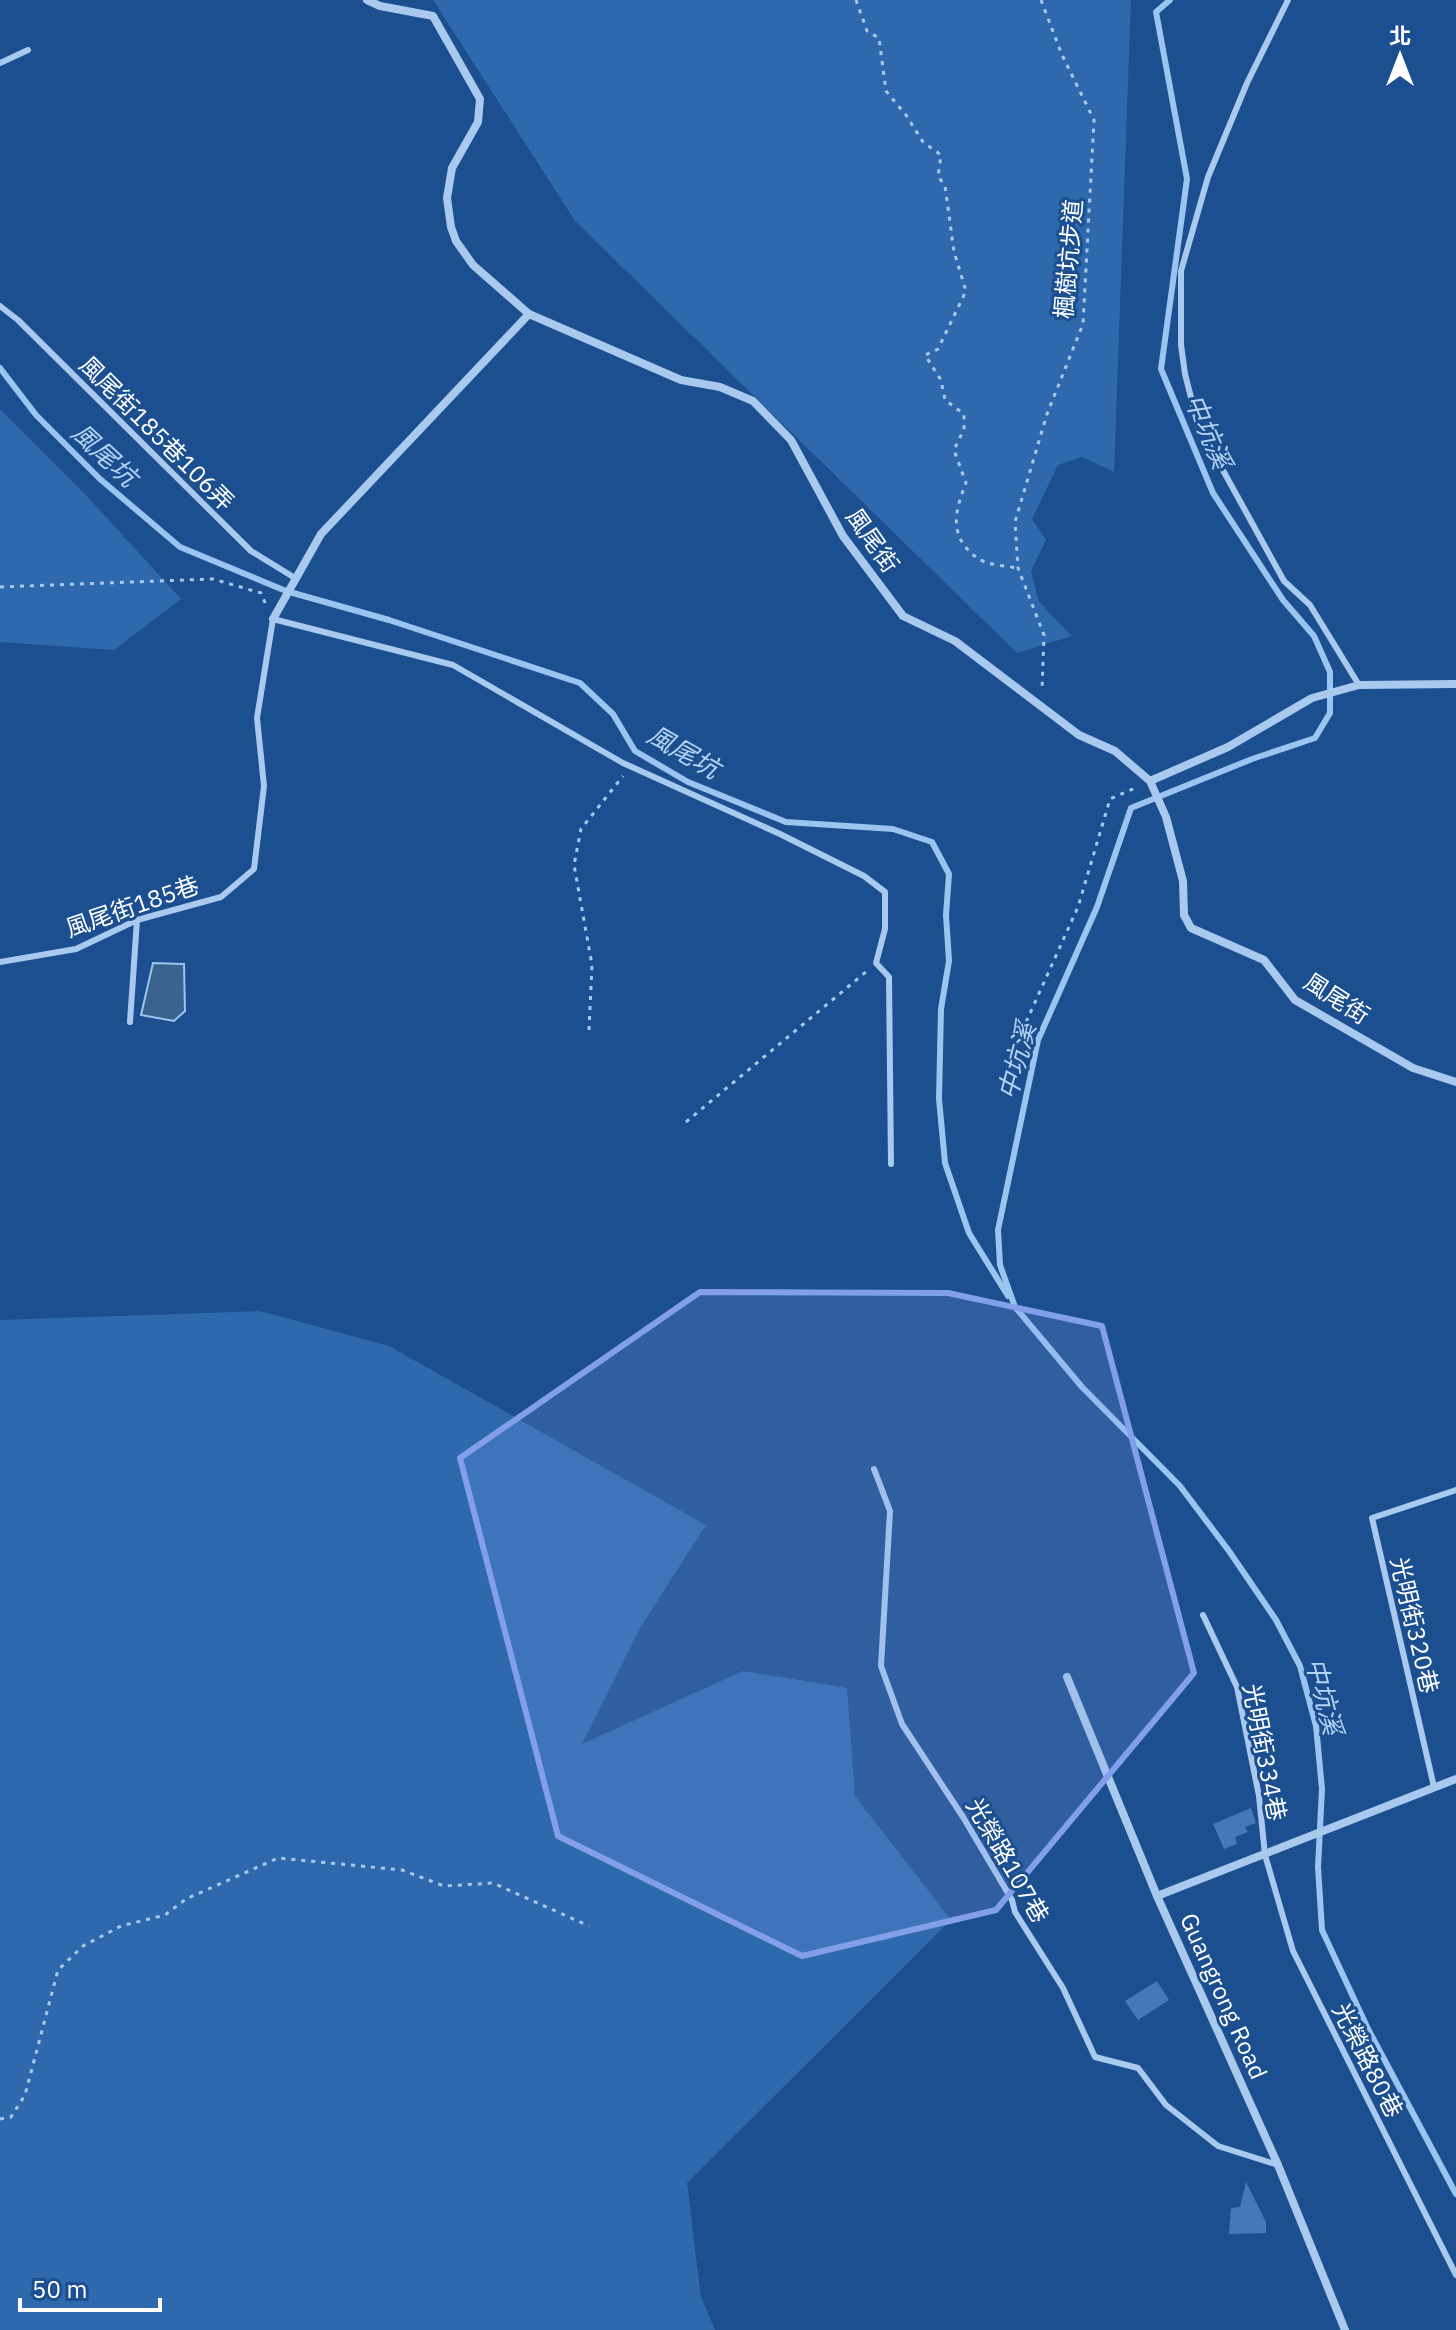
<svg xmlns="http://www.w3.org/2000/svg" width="1456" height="2330" font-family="'IBM Plex Sans','Noto Sans TC',sans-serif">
  <rect width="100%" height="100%" fill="#1b4f8f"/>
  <g fill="#2e69ad">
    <polygon points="433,0 1131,0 1114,472 1082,457 1058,465 1032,519 1046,540 1031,571 1039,602 1072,636 1017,653 575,221"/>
    <polygon points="0,409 86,495 181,599 114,650 0,642"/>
    <polygon points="260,1311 389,1346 706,1525 640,1628 582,1744 743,1671 847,1688 855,1796 951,1920 687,2183 701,2297 715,2330 0,2330 0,1320"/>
  </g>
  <polygon fill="#3c6290" stroke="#9cc4f0" stroke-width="2" points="153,963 184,964 185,1011 174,1021 141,1015"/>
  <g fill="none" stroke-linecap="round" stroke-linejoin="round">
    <g stroke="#9cc4f0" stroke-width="6">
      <polyline points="1170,0 1156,12 1187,179 1161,369 1213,493 1283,600 1314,636 1330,672 1330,713 1315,738 1252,759 1131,808 1097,907 1038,1040 998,1230 1000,1265 1015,1307 1082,1387 1180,1486 1229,1551 1276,1620 1300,1666 1316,1726 1322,1789 1318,1867 1322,1930 1368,2029 1456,2194"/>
      <polyline points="0,368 36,415 100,479 180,547 286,591 389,620 580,683 613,714 635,751 688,782 786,822 893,829 932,842 949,874 946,915 949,961 941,1009 939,1099 945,1163 969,1233 1008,1296"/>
    </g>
  </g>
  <g fill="#4478b7">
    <polygon points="1251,1808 1256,1823 1245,1827 1248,1832 1235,1837 1237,1844 1224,1849 1213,1824"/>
    <polygon points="1157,1981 1169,2000 1138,2020 1125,2001"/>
    <polygon points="1246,2182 1266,2222 1266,2233 1229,2234 1231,2208 1240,2207"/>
  </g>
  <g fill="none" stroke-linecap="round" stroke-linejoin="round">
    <g stroke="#a9c9ee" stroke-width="3" stroke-dasharray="4 6" stroke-linecap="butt">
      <path d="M856,0L867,31L879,38L886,91L906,115L923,142L941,155L938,176L945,186L954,252L966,291L938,349L925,355L941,380L945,400L964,414V429L954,450L966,483C955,510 948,536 976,557C985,565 1006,566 1018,568"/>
      <polyline points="1041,0 1062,55 1094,120 1083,324 1047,414 1015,522 1018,568 1044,635 1042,690"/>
      <polyline points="0,587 213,579 261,593 266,605"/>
      <polyline points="589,1030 592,965 574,865 581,829 623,776"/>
      <polyline points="1022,1031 1078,907 1110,799 1135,788"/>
      <polyline points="686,1122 867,971"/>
      <polyline points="0,2119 11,2117 25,2095 58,1970 83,1946 121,1926 165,1915 186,1899 278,1858 402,1870 444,1886 493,1883 589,1926"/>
    </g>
    <g stroke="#a9c9ee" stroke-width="6">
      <polyline points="1288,0 1247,83 1208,177 1181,271 1181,345 1185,374 1198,425 1284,581 1310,605 1359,685"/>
      <polyline points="0,63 28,50"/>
      <polyline points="0,306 18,320 251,551 295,578"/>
      <polyline points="0,962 76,949 137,920 221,897 254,869 264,786 257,718 273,619 453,665 623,763 780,834 864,876 885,892 885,929 876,963 889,977 891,1164"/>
      <polyline points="130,1022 137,920"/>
      <polyline points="874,1469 890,1511 881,1666 902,1724 963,1817 1012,1900 1015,1912 1063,1988 1095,2057 1138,2068 1166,2105 1218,2146 1278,2165"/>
      <polyline points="1203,1615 1237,1687 1259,1796 1265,1855 1293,1951 1456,2275"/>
      <polyline points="1434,1787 1372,1518 1456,1490"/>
    </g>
    <g stroke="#a9c9ee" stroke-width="8">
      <polyline points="367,0 380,6 433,16 480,99 478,122 452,168 447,198 451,227 456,241 473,265 529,314 681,380 720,387 753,401 791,440 843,536 903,616 955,641 1079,735 1115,751 1150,781 1166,817 1183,881 1184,915 1191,928 1264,960 1295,1000 1413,1068 1456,1082"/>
      <polyline points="273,619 321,534 529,314"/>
      <polyline points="1150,781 1228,747 1312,698 1359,685 1456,684"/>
      <polyline points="1067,1677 1157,1896 1278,2165 1345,2330"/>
      <polyline points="1157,1896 1456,1779"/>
    </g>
  </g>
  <path fill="#839eea" fill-opacity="0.2" stroke="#839eea" stroke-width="6" stroke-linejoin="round" d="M700,1292L948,1293L1102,1326L1194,1673L996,1910L802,1956L558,1836L460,1458Z"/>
  <g text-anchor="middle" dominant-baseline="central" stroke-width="6" stroke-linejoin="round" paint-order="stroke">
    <g font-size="24" fill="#fff" stroke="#1b4f8f">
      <text transform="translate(1068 259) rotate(-85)">楓樹坑步道</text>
      <text transform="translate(157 433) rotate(45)">風尾街185巷106弄</text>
      <text transform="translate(873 540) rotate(55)">風尾街</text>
      <text transform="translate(132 906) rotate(-19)">風尾街185巷</text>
      <text transform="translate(1337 998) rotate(33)">風尾街</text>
      <text transform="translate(1415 1625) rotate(77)">光明街320巷</text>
      <text transform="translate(1265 1752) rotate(79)">光明街334巷</text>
      <text transform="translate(1008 1860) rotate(60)">光榮路107巷</text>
      <text transform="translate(1224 1996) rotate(66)">Guangrong Road</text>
      <text transform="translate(1368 2060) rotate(63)">光榮路80巷</text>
    </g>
    <g font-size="26" font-style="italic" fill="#b5d3f5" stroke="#1b4f8f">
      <text transform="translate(1209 431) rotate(67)">中坑溪</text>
      <text transform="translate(105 454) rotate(43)">風尾坑</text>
      <text transform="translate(684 751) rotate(30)">風尾坑</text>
      <text transform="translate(1016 1061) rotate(-75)">中坑溪</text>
      <text transform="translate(1325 1696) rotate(76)">中坑溪</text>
    </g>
  </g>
  <g transform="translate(1400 56)" stroke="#1b4f8f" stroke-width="6" paint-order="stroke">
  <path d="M0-6L14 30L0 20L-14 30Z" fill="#ffffff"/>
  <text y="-12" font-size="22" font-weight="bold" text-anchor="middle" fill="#ffffff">北</text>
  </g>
  <path d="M20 2298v12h140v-12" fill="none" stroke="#ffffff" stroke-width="4"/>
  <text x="32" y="2298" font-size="24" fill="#ffffff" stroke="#1b4f8f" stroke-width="6" paint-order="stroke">50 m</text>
</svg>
